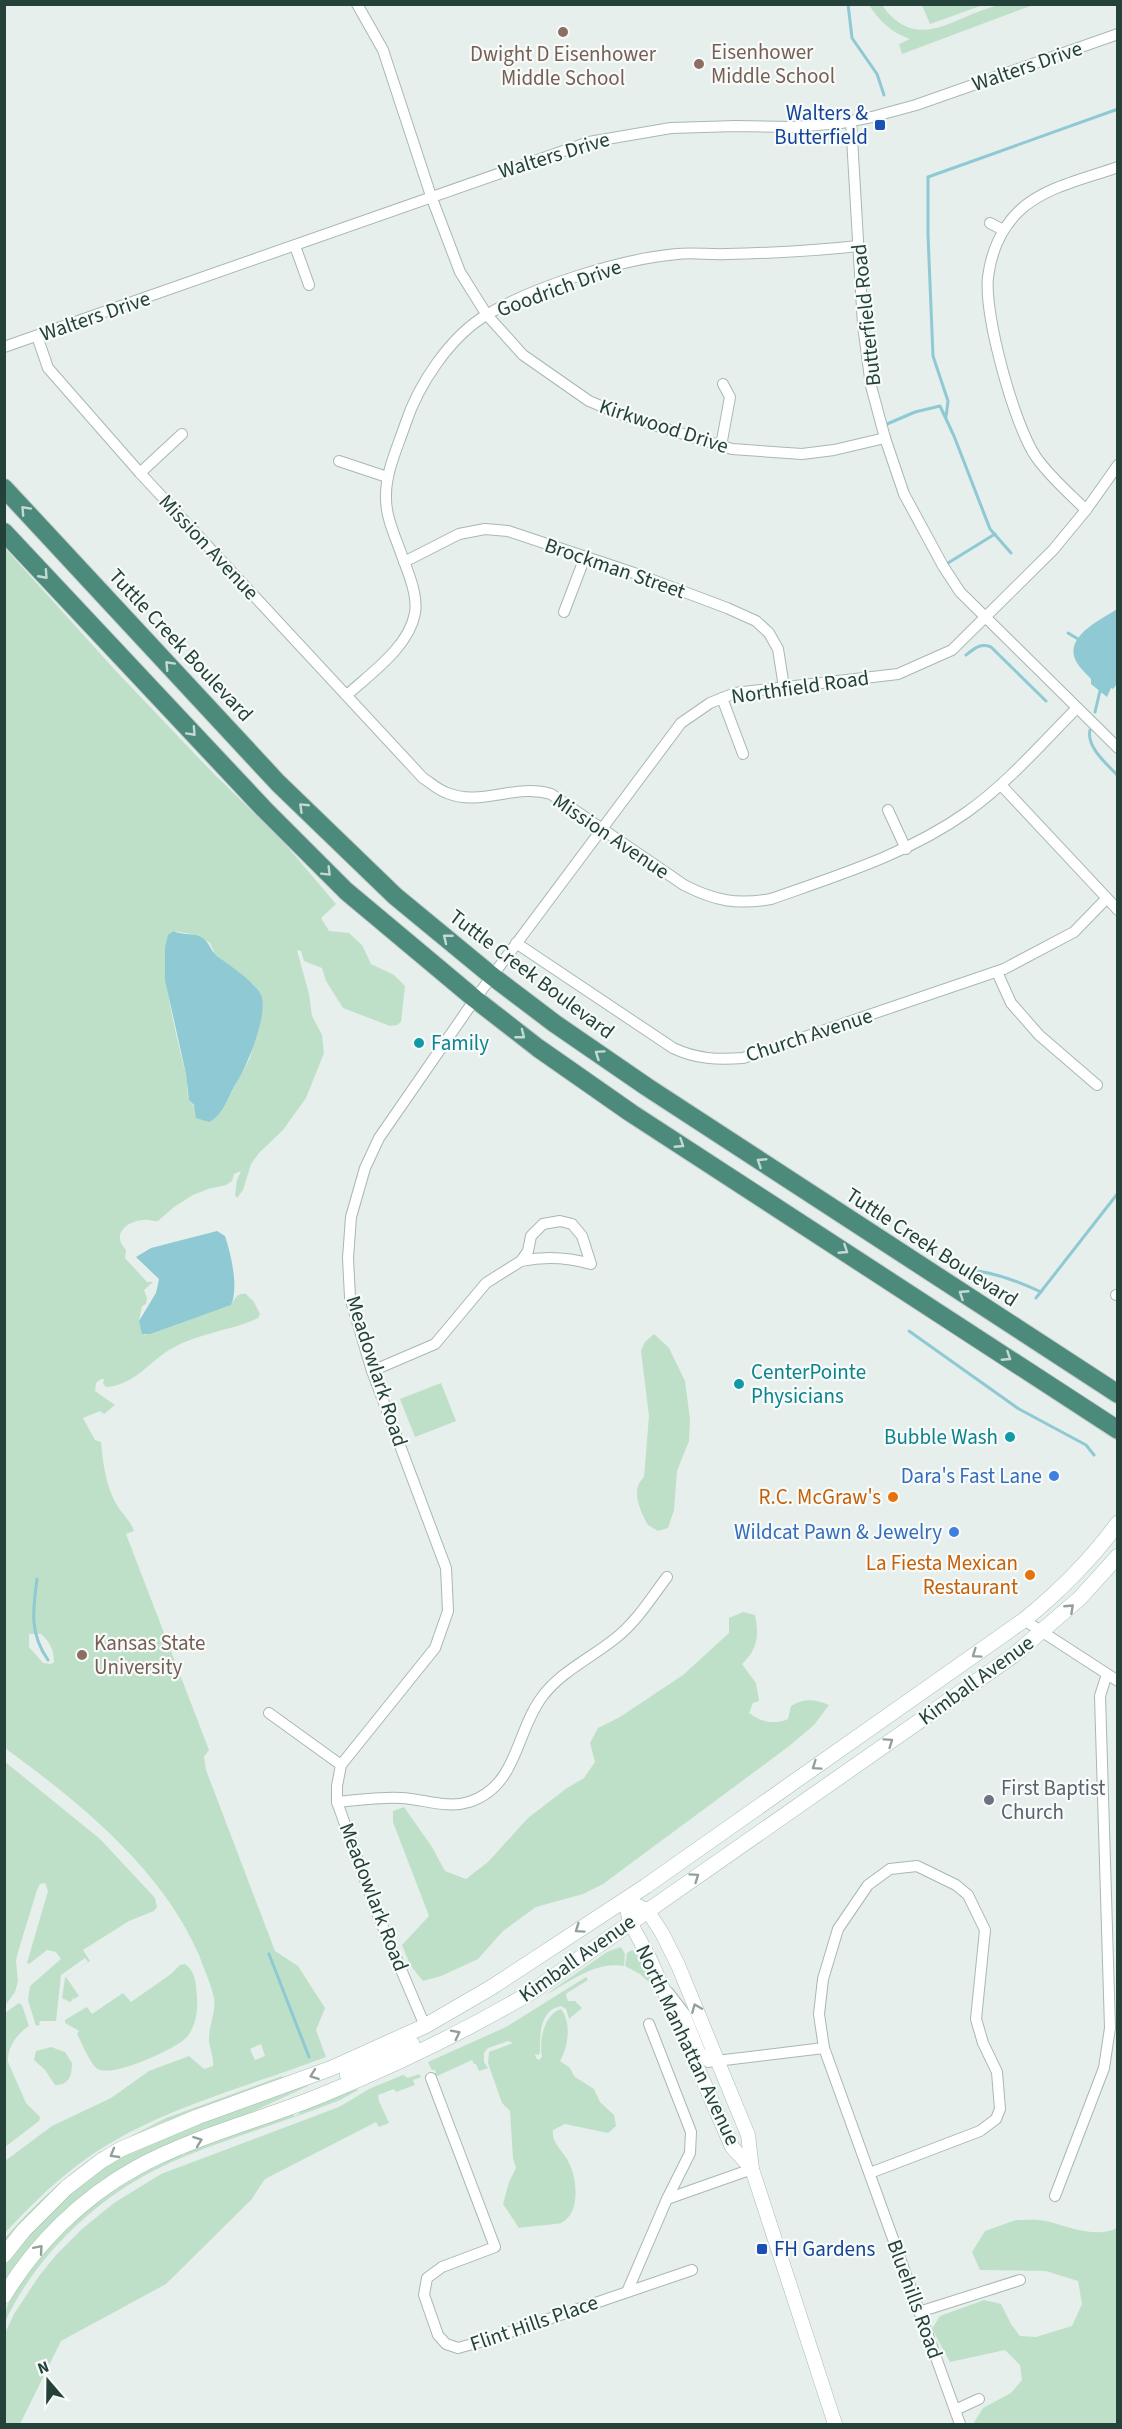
<svg xmlns="http://www.w3.org/2000/svg" width="1122" height="2429" font-family="'Source Sans 3',sans-serif">
  <rect width="100%" height="100%" fill="#e6efeb"/>
  <g fill="#bfe0c8" fill-rule="evenodd">
    <path d="M869,5H882C918,56 956,14 1000,5C1010,3 1023,4 1033,5L902,54L899,44L910,39C891,32 880,22 869,5Z"/>
    <polygon points="922,5 983,5 930,24"/>
    <path d="M5,548L115,670L213,773L280,838L336,904L321,918L329,931L349,933L362,945L371,964L394,975L405,986L401,1022L397,1025L390,1026L343,1008L326,981L322,968L304,961L301,951L297,950L309,994L312,1016L322,1035L324,1053L306,1098L283,1130L259,1153L251,1164L243,1190L237,1198L235,1195L237,1180L241,1171L234,1174L232,1181L226,1185L208,1189L193,1195L174,1207L158,1221C152,1222 150,1219 144,1220C126,1221 111,1235 126,1250L125,1258L147,1282H153L144,1290L147,1298L146,1304L142,1306L139,1321L144,1335L231,1305C235,1298 237,1293 246,1294L254,1302L260,1314L258,1318C230,1331 197,1333 169,1350C147,1364 134,1385 106,1387L103,1384L104,1379H101L96,1383L95,1391L115,1405L104,1414L100,1411L83,1418L95,1440L101,1442C103,1464 106,1488 118,1507C124,1516 130,1520 134,1531L126,1534L209,1750L204,1757L206,1770L275,1951L298,1966L325,2008L316,2030L326,2057C247,2087 160,2108 90,2156C58,2178 31,2205 5,2233V2161L52,2126L111,2098L149,2071L189,2056L204,2069L213,2066C214,2056 209,2048 209,2039C209,2025 216,2012 214,1998C211,1984 204,1969 199,1955C162,1869 79,1802 5,1748ZM172,931L192,934L210,943L215,954L255,986L261,1015L250,1058L225,1104L216,1117L208,1122C203,1115 195,1109 190,1101C186,1094 188,1082 186,1074C179,1047 153,951 172,931ZM29,1634H41C50,1642 54,1650 54,1662L51,1664L43,1663L29,1647ZM261,2044L265,2056L255,2060L250,2049Z"/>
    <path d="M654,1334L669,1348L685,1381L690,1419L689,1441L677,1471L674,1510L668,1528L658,1531L648,1525C640,1511 630,1490 644,1477L649,1416L641,1351L645,1342Z"/>
    <polygon points="441,1383 456,1421 415,1437 400,1399"/>
    <path d="M743,1612L755,1615C759,1635 758,1649 742,1664L756,1683L759,1701L753,1703L749,1713C761,1722 774,1725 788,1719L791,1706C803,1698 815,1699 829,1705L814,1725L788,1747L603,1884L583,1894L536,1907L503,1931L478,1959L441,1976L423,1981L410,1965L402,1945L429,1916L393,1822V1811L404,1807L432,1847L445,1871L466,1879L488,1862L528,1818L567,1788L584,1778L595,1762L590,1743L598,1728L620,1717L683,1675L729,1633V1618Z"/>
    <polygon points="4,1761 100,1839 155,1898 157,1907 154,1911 129,1921 83,1950 90,1961 66,1977 79,1996 74,1999 72,1997 73,2000 70,2002 62,1998 65,1978 88,1962 85,1958 61,1975 56,2021 41,2021 39,2022 40,2025 36,2026 28,2000 30,1986 61,1959 56,1952 47,1950 29,1964 27,1963 48,1891 45,1883 40,1884 37,1890 18,1952 16,1961 18,1981 15,1992 5,2006"/>
    <path d="M621,1947L625,1954L624,1966C595,1961 570,1982 545,1995L607,1952Z"/>
    <polygon points="632,1950 642,1959 654,1987 640,1974 625,1966 627,1953"/>
    <path d="M185,1964C196,1972 196,1984 197,1997C198,2010 196,2026 187,2037C176,2049 112,2078 98,2069C91,2066 81,2041 77,2034L79,2031L65,2023V2020L87,2007L92,2014L123,1993L131,2002L171,1974L180,1965Z"/>
    <path d="M586,1977L588,1980L567,1993L566,1996L568,2001H575L582,2008L569,2019L566,2009L561,2006C540,2010 540,2034 540,2051L539,2055L535,2054L536,2058L539,2060L542,2057C539,2042 543,2015 561,2009C572,2023 568,2047 560,2061L569,2067L575,2077L594,2089L600,2102L614,2115L616,2126L608,2133L565,2124L553,2130C551,2144 564,2151 569,2163C577,2178 581,2214 561,2223C559,2224 523,2227 519,2228L503,2204L509,2182L516,2168L513,2158L510,2111L502,2103L490,2069L488,2063L489,2052L513,2043L508,2041L488,2048L484,2053V2062L488,2068L479,2071L476,2064H474L472,2060L435,2077L433,2074L436,2073L435,2070H432L428,2062L506,2027Z"/>
    <path d="M19,2003L22,2005L29,2026C17,2034 7,2047 8,2062L26,2103L40,2117L39,2121L5,2147V2013Z"/>
    <path d="M51,2047L65,2052L72,2063C72,2076 69,2085 55,2085L45,2070L34,2060L36,2051Z"/>
    <polygon points="419,2074 421,2077 413,2080 415,2085 396,2092 394,2089 378,2095 379,2101 389,2123 379,2127 376,2122 265,2179 251,2200 166,2284 61,2341 20,2424 5,2424 5,2333 14,2314 39,2276 57,2254 82,2229 114,2203 161,2174 339,2107 371,2088 403,2075 408,2078"/>
    <polygon points="282,2076 283,2078 157,2125 102,2151 166,2118"/>
    <polygon points="307,2083 308,2086 237,2119 132,2163 5,2284 5,2265 18,2247 71,2193 107,2166 143,2145"/>
    <path d="M355,2089L358,2090L340,2100C281,2124 218,2140 161,2167C96,2198 35,2257 5,2322C4,2304 15,2292 25,2277C64,2221 118,2183 180,2155H183L192,2150L292,2114L295,2116L299,2114L301,2111Z"/>
    <path d="M101,2151V2153L5,2244L4,2239C34,2205 64,2177 101,2151Z"/>
    <path d="M1016,2220C1026,2220 1037,2219 1046,2221C1067,2226 1096,2239 1117,2228V2424H973L983,2408L1011,2393L1022,2380L1020,2365L1005,2350L950,2362L932,2329L940,2316L984,2300L1001,2304L1011,2324L1020,2336L1036,2337L1072,2326L1082,2304L1078,2281L1046,2271L980,2270L972,2252L985,2231Z"/>
  </g>
  <g fill="#8ec9d4">
    <path d="M1117,609V684L1113,689L1111,688L1107,697L1091,684V679C1086,673 1076,665 1074,656C1069,633 1103,619 1117,609Z"/>
    <path d="M173,931C182,935 190,933 199,936C210,941 209,949 217,956C228,964 256,983 261,995C269,1013 247,1066 237,1082C228,1095 224,1115 209,1122L196,1118L194,1105L189,1100L186,1074L165,980V947L168,935Z"/>
    <path d="M217,1231L225,1236C231,1254 239,1288 231,1305L150,1334H142L139,1321L156,1293L159,1279L136,1257L151,1248Z"/>
  </g>
  <g fill="none" stroke-linecap="round" stroke-linejoin="round">
    <g stroke="#8ec9d4" stroke-width="3">
      <polyline points="848,4 852,38 877,74 884,95"/>
      <polyline points="946,417 948,401 933,356 928,235 928,177 1118,109"/>
      <polyline points="887,424 915,412 940,406 954,436 990,529 1011,553"/>
      <polyline points="948,563 995,534"/>
      <polyline points="1068,633 1078,639"/>
      <path d="M966,655C975,648 980,643 991,647L1046,701"/>
      <polyline points="1095,712 1100,691"/>
      <path d="M1090,730C1086,747 1107,764 1118,776"/>
      <path d="M958,1269C988,1270 1014,1279 1041,1292"/>
      <polyline points="1036,1298 1118,1193"/>
      <polyline points="909,1331 1019,1409 1086,1445 1094,1455"/>
      <path d="M37,1579C33,1610 29,1633 48,1660"/>
      <polyline points="269,1954 309,2057"/>
    </g>
    <g stroke="#a8b8b2" stroke-width="12">
      <g id="minor">
        <polyline points="357,4 383,50 431,196 460,272 487,315 523,355 589,401 625,416 732,449 802,454 834,450 885,438"/>
        <polyline points="851,121 863,325 871,386 885,438 904,494 943,566 960,592 1118,748"/>
        <polyline points="990,223 1003,230"/>
        <polyline points="295,246 309,285"/>
        <path d="M37,336L48,368L140,473L423,778C431,783 438,790 447,793C482,807 514,783 551,794L684,885C715,901 737,905 771,899C839,875 908,854 967,812C1008,783 1042,743 1077,708"/>
        <polyline points="4,347 589,142 671,128 736,126 794,127 841,123 872,117 916,105 1118,34"/>
        <polyline points="721,446 730,397 723,384"/>
        <polyline points="339,461 387,477"/>
        <polyline points="140,473 182,434"/>
        <path d="M1086,510C1069,493 1050,477 1036,457C1014,425 984,315 988,277C991,253 1001,229 1018,212C1043,187 1085,179 1118,167"/>
        <polyline points="404,562 459,534 485,529 508,531 634,573 727,608 756,621 769,633 778,649 784,687"/>
        <polyline points="564,612 585,557"/>
        <path d="M347,695C371,673 409,647 415,613C418,595 408,572 402,556C396,538 386,518 386,499C385,473 397,449 405,425C418,385 450,336 488,314C536,286 621,259 677,254C693,252 710,255 727,254C771,253 814,251 858,246"/>
        <polyline points="722,698 743,754"/>
        <polyline points="1001,785 1118,910"/>
        <polyline points="888,810 906,849"/>
        <path d="M516,943L673,1048C696,1059 718,1060 743,1058L1004,969L1074,932L1106,899"/>
        <polyline points="997,972 1011,1003 1039,1035 1097,1085"/>
        <polyline points="1116,1295 1118,1295"/>
        <path d="M372,1371L435,1344L486,1283L521,1261L528,1251L531,1236L543,1224L560,1221L572,1224L582,1236L591,1264C567,1257 545,1256 521,1261"/>
        <polyline points="1024,1620 1118,1681"/>
        <polyline points="269,1713 341,1765 337,1786 337,1802 377,1913 425,2026"/>
        <polyline points="341,1765 435,1648 448,1611 446,1568 372,1371 350,1297 348,1258 351,1217 365,1168 379,1138 475,999 681,723 710,703 735,693 898,674 952,650 1053,550 1086,510 1118,465"/>
        <path d="M337,1802C358,1800 380,1797 401,1798C424,1799 446,1809 469,1802C518,1786 515,1733 542,1697C561,1671 593,1657 617,1637C637,1621 651,1598 667,1577"/>
        <polyline points="668,1992 685,2014 700,2051 708,2062 824,2048"/>
        <polyline points="431,2078 495,2247 442,2267 427,2278 424,2295 438,2335 446,2344 458,2348 487,2340 692,2270"/>
        <polyline points="870,2173 980,2131 996,2119 1000,2109 997,2072 983,2043 976,2019 985,1930 968,1895 956,1885 917,1866 890,1869 868,1885 838,1929 823,1979 819,2014 824,2048 960,2424"/>
        <polyline points="1055,2196 1104,2068 1110,2028 1100,1696 1107,1674"/>
        <polyline points="667,2199 752,2169"/>
        <polyline points="627,2292 667,2199 690,2153 691,2132 649,2024"/>
        <polyline points="919,2312 1020,2280"/>
        <polyline points="955,2410 979,2399"/>
      </g>
    </g>
    <g stroke="#a8b8b2" stroke-width="15">
      <g id="tertiary">
        <polyline points="625,1900 647,1910 662,1933 678,1965 748,2135 752,2169 835,2424"/>
        <polyline points="625,1900 630,1922 650,1959 732,2147 752,2169"/>
      </g>
    </g>
    <g stroke="#a4bbb3" stroke-width="16">
      <g id="secondary">
        <polyline points="347,2074 412,2044"/>
        <path d="M4,2255L24,2230L66,2188L101,2161L121,2149L197,2117L332,2068L425,2026L492,1987L646,1886L1024,1620C1060,1591 1090,1561 1118,1523"/>
        <path d="M4,2296C35,2244 83,2197 136,2168C194,2136 261,2120 322,2095C395,2065 466,2031 533,1991L1014,1655L1080,1598L1118,1556"/>
      </g>
    </g>
    <g stroke="#c2cac8" stroke-width="20">
      <g id="trunk">
        <polyline points="4,488 278,783 395,896 492,976 554,1023 647,1087 1118,1394"/>
        <polyline points="4,532 264,809 346,891 475,999 538,1048 631,1113 1118,1430"/>
      </g>
    </g>
    <use href="#minor" stroke="#fff" stroke-width="10"/>
    <use href="#tertiary" stroke="#fff" stroke-width="14"/>
    <use href="#secondary" stroke="#fff" stroke-width="15"/>
    <use href="#trunk" stroke="#4c8a7c" stroke-width="18"/>
  </g>
  <defs><path id="oneway-chevron" d="M-2-3.5L2.5 0L-2 3.5" fill="none" stroke-width="1.6" stroke-linecap="round" stroke-linejoin="round" transform="scale(1.5)"/></defs>
  <g stroke="#c4d9d4">
    <use href="#oneway-chevron" transform="translate(25 510) rotate(-133)"/>
    <use href="#oneway-chevron" transform="translate(44 575) rotate(48)"/>
    <use href="#oneway-chevron" transform="translate(169 665) rotate(-133)"/>
    <use href="#oneway-chevron" transform="translate(192 732) rotate(47)"/>
    <use href="#oneway-chevron" transform="translate(303 807) rotate(-136)"/>
    <use href="#oneway-chevron" transform="translate(327 872) rotate(45)"/>
    <use href="#oneway-chevron" transform="translate(447 938) rotate(-141)"/>
    <use href="#oneway-chevron" transform="translate(521 1035) rotate(38)"/>
    <use href="#oneway-chevron" transform="translate(599 1054) rotate(-146)"/>
    <use href="#oneway-chevron" transform="translate(680 1144) rotate(33)"/>
    <use href="#oneway-chevron" transform="translate(761 1162) rotate(-147)"/>
    <use href="#oneway-chevron" transform="translate(844 1250) rotate(33)"/>
    <use href="#oneway-chevron" transform="translate(963 1294) rotate(-147)"/>
    <use href="#oneway-chevron" transform="translate(1007 1357) rotate(33)"/>
  </g>
  <g stroke="#92a09c">
    <use href="#oneway-chevron" transform="translate(1070 1608) rotate(-43)"/>
    <use href="#oneway-chevron" transform="translate(976 1654) rotate(145)"/>
    <use href="#oneway-chevron" transform="translate(889 1742) rotate(-35)"/>
    <use href="#oneway-chevron" transform="translate(816 1766) rotate(145)"/>
    <use href="#oneway-chevron" transform="translate(695 1877) rotate(-35)"/>
    <use href="#oneway-chevron" transform="translate(579 1929) rotate(145)"/>
    <use href="#oneway-chevron" transform="translate(696 2008) rotate(-112)"/>
    <use href="#oneway-chevron" transform="translate(456 2034) rotate(-27)"/>
    <use href="#oneway-chevron" transform="translate(314 2075) rotate(160)"/>
    <use href="#oneway-chevron" transform="translate(198 2141) rotate(-20)"/>
    <use href="#oneway-chevron" transform="translate(114 2154) rotate(150)"/>
    <use href="#oneway-chevron" transform="translate(39 2249) rotate(-49)"/>
  </g>
  <g fill="#8d6e63" stroke="#f7fbf9" stroke-width="2">
    <circle cx="563" cy="32" r="6"/>
    <circle cx="699" cy="64" r="6"/>
    <circle cx="82" cy="1655" r="6"/>
  </g>
  <g fill="#1a4fb4" stroke="#f7fbf9" stroke-width="2">
    <rect x="874" y="119" width="12" height="12" rx="3"/>
    <rect x="756" y="2243" width="12" height="12" rx="3"/>
  </g>
  <g fill="#0f9aa8" stroke="#f7fbf9" stroke-width="2">
    <circle cx="419" cy="1043" r="6"/>
    <circle cx="739" cy="1384" r="6"/>
    <circle cx="1010" cy="1437" r="6"/>
  </g>
  <g fill="#3f7fe0" stroke="#f7fbf9" stroke-width="2">
    <circle cx="1054" cy="1476" r="6"/>
    <circle cx="954" cy="1532" r="6"/>
  </g>
  <g fill="#e8710a" stroke="#f7fbf9" stroke-width="2">
    <circle cx="893" cy="1497" r="6"/>
    <circle cx="1030" cy="1575" r="6"/>
  </g>
  <circle fill="#6b7280" stroke="#f7fbf9" stroke-width="2" cx="989" cy="1800" r="6"/>
  <g text-anchor="middle" dominant-baseline="central" stroke-width="4.5" stroke-linejoin="round" paint-order="stroke">
    <g font-size="21" fill="#785e54" stroke="#f7fbf9" text-anchor="start">
      <text x="711" y="52">Eisenhower<tspan x="711" dy="24">Middle School</tspan></text>
      <text x="563" y="54" text-anchor="middle">Dwight D Eisenhower<tspan x="563" dy="24">Middle School</tspan></text>
      <text x="94" y="1643">Kansas State<tspan x="94" dy="24">University</tspan></text>
    </g>
    <g font-size="21" fill="#24423a" stroke="#f7fbf9">
      <text transform="translate(1027 66) rotate(-19)">Walters Drive</text>
      <text transform="translate(554 155) rotate(-17)">Walters Drive</text>
      <text transform="translate(559 288) rotate(-20)">Goodrich Drive</text>
      <text transform="translate(866 315) rotate(-96)">Butterfield Road</text>
      <text transform="translate(95 316) rotate(-19)">Walters Drive</text>
      <text transform="translate(664 426) rotate(18)">Kirkwood Drive</text>
      <text transform="translate(209 547) rotate(47)">Mission Avenue</text>
      <text transform="translate(615 568) rotate(19)">Brockman Street</text>
      <text transform="translate(181 645) rotate(47)">Tuttle Creek Boulevard</text>
      <text transform="translate(800 687) rotate(-8)">Northfield Road</text>
      <text transform="translate(611 836) rotate(34)">Mission Avenue</text>
      <text transform="translate(532 974) rotate(37)">Tuttle Creek Boulevard</text>
      <text transform="translate(809 1035) rotate(-18)">Church Avenue</text>
      <text transform="translate(932 1247) rotate(33)">Tuttle Creek Boulevard</text>
      <text transform="translate(377 1371) rotate(72)">Meadowlark Road</text>
      <text transform="translate(976 1680) rotate(-36)">Kimball Avenue</text>
      <text transform="translate(374 1897) rotate(69)">Meadowlark Road</text>
      <text transform="translate(577 1958) rotate(-35)">Kimball Avenue</text>
      <text transform="translate(688 2045) rotate(65)">North Manhattan Avenue</text>
      <text transform="translate(915 2299) rotate(70)">Bluehills Road</text>
      <text transform="translate(534 2323) rotate(-19)">Flint Hills Place</text>
    </g>
    <g font-size="21" fill="#164399" stroke="#f7fbf9" text-anchor="end">
      <text x="868" y="113">Walters &amp;<tspan x="868" dy="24">Butterfield</tspan></text>
      <text x="774" y="2249" text-anchor="start">FH Gardens</text>
    </g>
    <g font-size="21" fill="#0d838f" stroke="#f7fbf9" text-anchor="start">
      <text x="431" y="1043">Family</text>
      <text x="751" y="1372">CenterPointe<tspan x="751" dy="24">Physicians</tspan></text>
      <text x="998" y="1437" text-anchor="end">Bubble Wash</text>
    </g>
    <g font-size="21" fill="#366cbe" stroke="#f7fbf9" text-anchor="end">
      <text x="1042" y="1476">Dara's Fast Lane</text>
      <text x="942" y="1532">Wildcat Pawn &amp; Jewelry</text>
    </g>
    <g font-size="21" fill="#c56008" stroke="#f7fbf9" text-anchor="end">
      <text x="881" y="1497">R.C. McGraw's</text>
      <text x="1018" y="1563">La Fiesta Mexican<tspan x="1018" dy="24">Restaurant</tspan></text>
    </g>
    <g font-size="21" fill="#5b616d" stroke="#f7fbf9" text-anchor="start">
      <text x="1001" y="1788">First Baptist<tspan x="1001" dy="24">Church</tspan></text>
    </g>
  </g>
  <rect width="1122" height="2429" fill="none" stroke="#24423a" stroke-width="12"/>
  <g transform="translate(48 2381) rotate(340)" stroke="#f7fbf9" stroke-width="4.5" paint-order="stroke">
  <path d="M0-4.5L10 22L0 15L-10 22Z" fill="#24423a"/>
  <text y="-9" font-size="16" font-weight="bold" text-anchor="middle" fill="#24423a">N</text>
  </g>
</svg>
